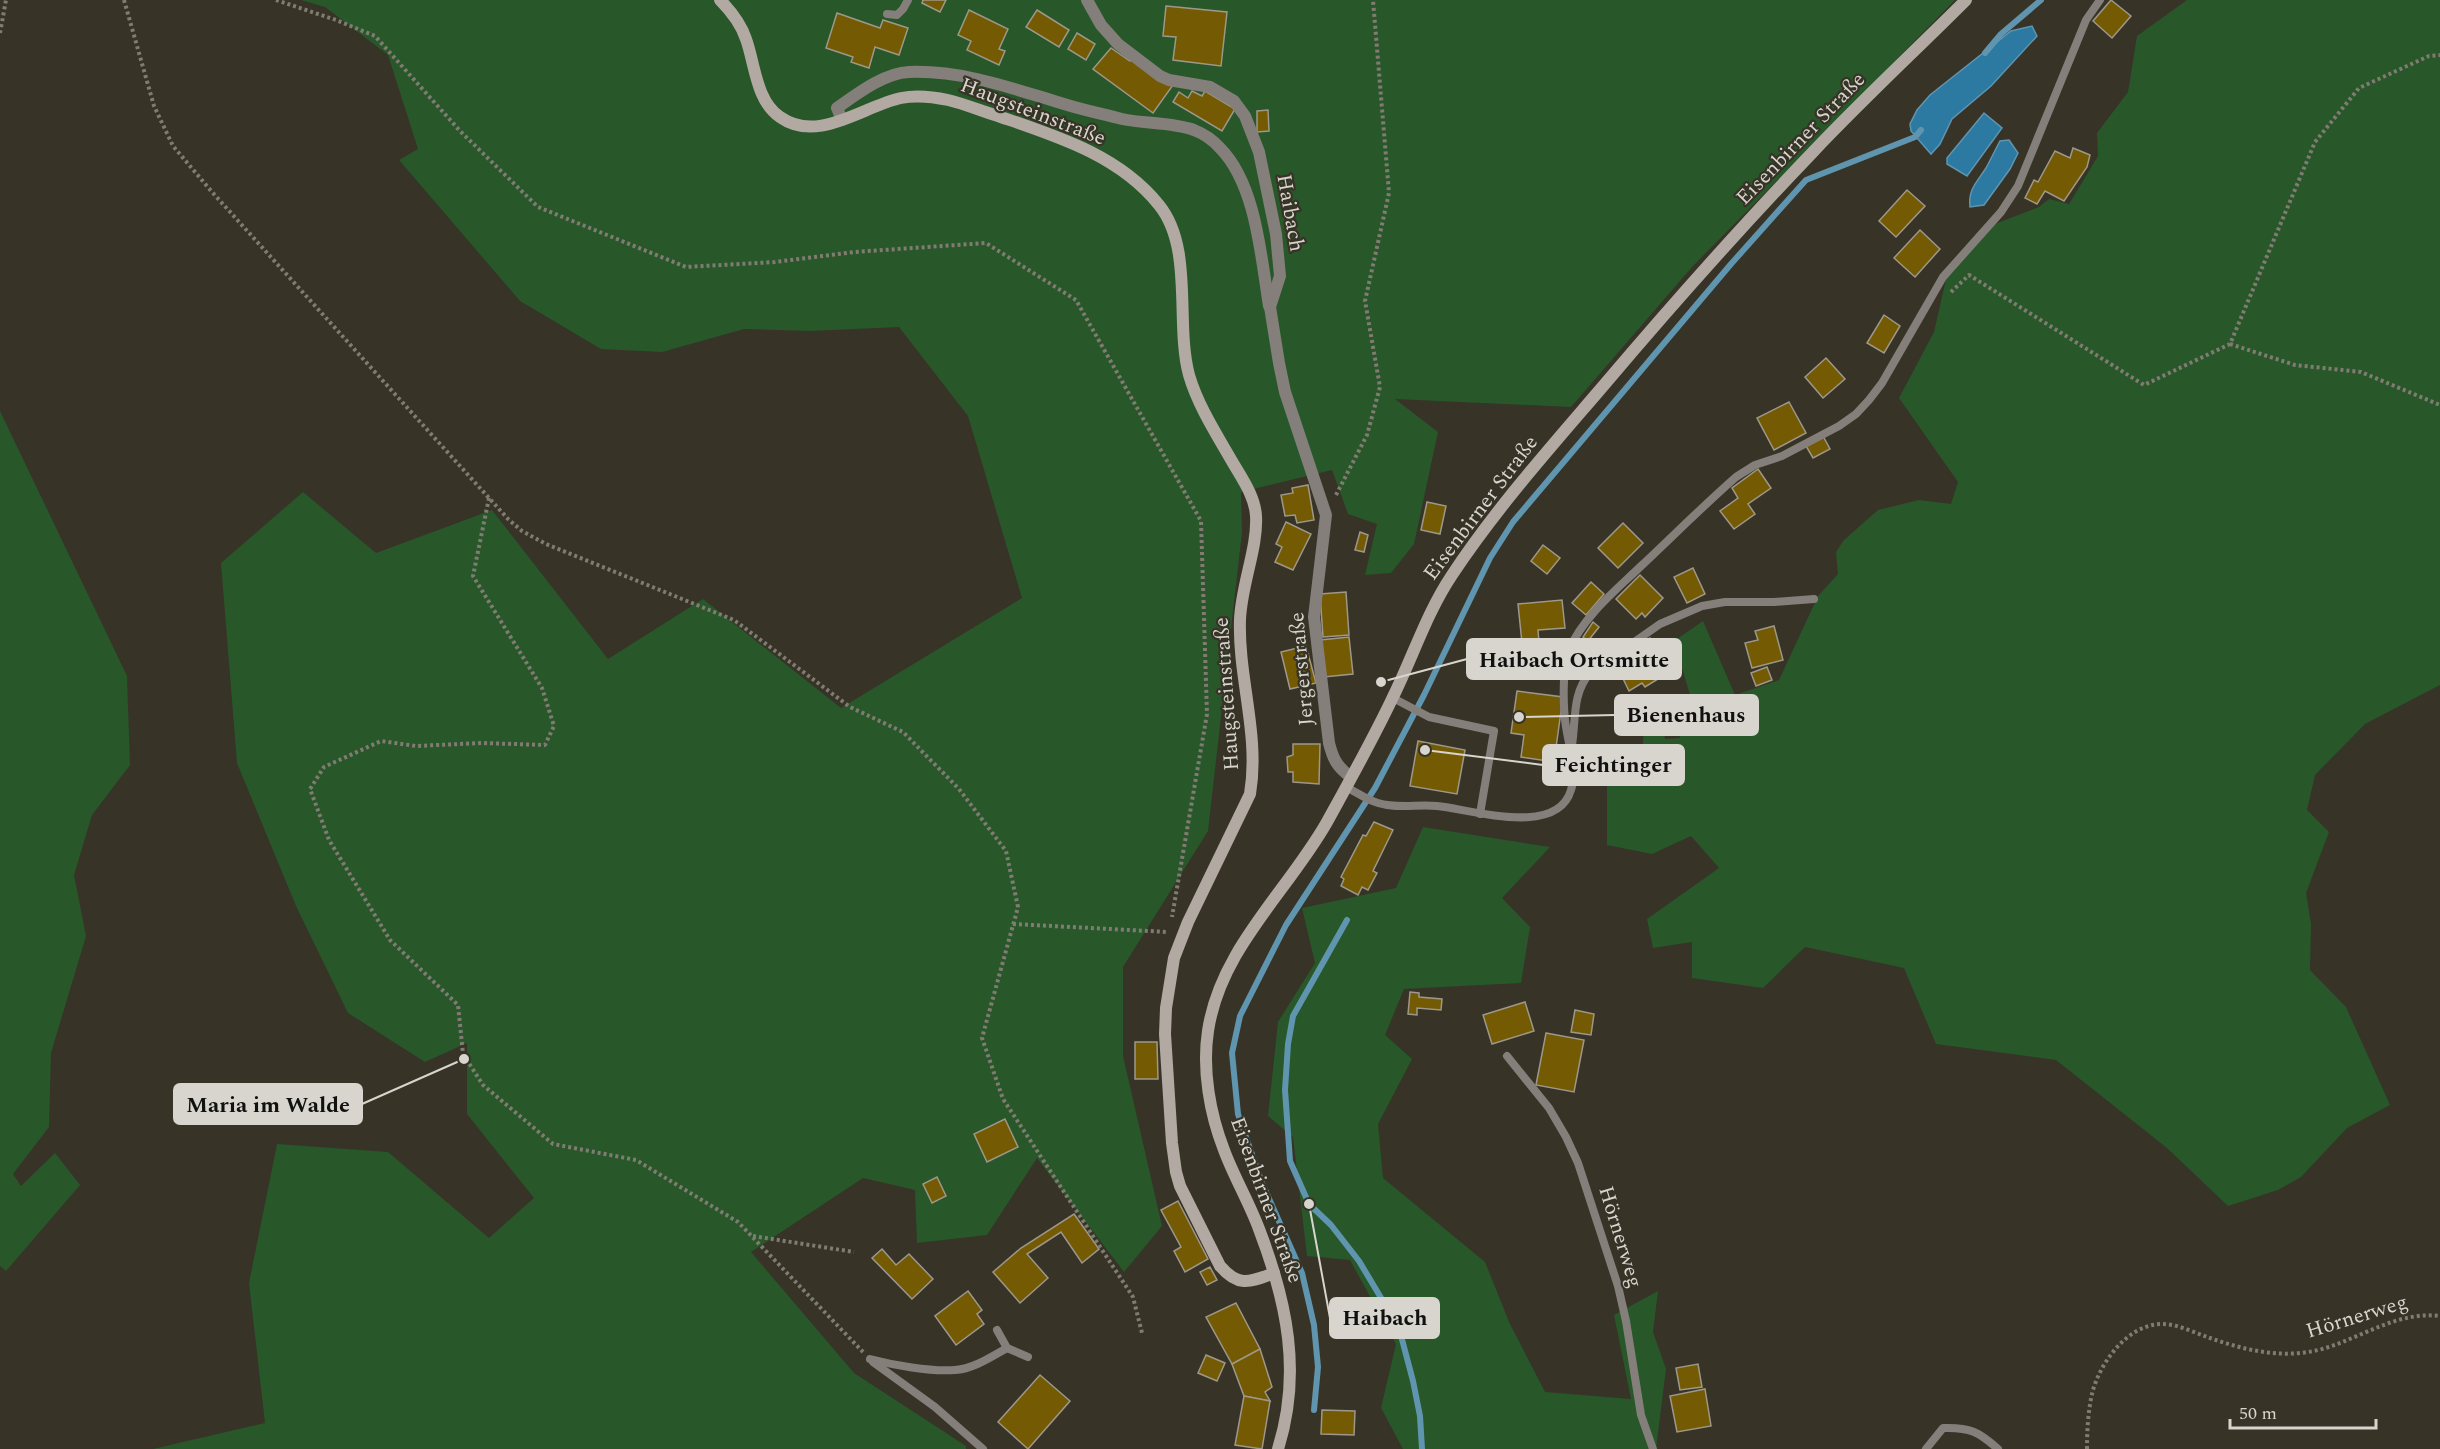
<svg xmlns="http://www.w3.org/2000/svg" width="2440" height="1449" font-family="Spectral,serif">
  <rect width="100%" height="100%" fill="#373327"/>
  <g fill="#28572a">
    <polygon points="301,0 1955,0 1692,267 1571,407 1395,399 1438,432 1414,544 1391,573 1365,575 1377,524 1348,514 1332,470 1241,492 1242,532 1208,831 1123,967 1123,1056 1162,1226 1124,1272 1037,1158 987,1235 917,1243 915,1190 863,1178 751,1252 854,1373 966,1446 966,1449 153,1449 265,1423 249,1283 277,1144 388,1152 489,1238 534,1198 467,1114 467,1043 425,1062 348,1013 296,906 237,763 221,563 303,492 376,553 492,510 608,659 703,599 841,708 1022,598 968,416 899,327 810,331 744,329 662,352 601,349 520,301 399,160 418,149 388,55 325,7"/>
    <polygon points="2187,0 2440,0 2440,685 2365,724 2315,775 2307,810 2329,832 2306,893 2311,924 2310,970 2346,1007 2390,1105 2347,1128 2301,1177 2278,1190 2228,1206 2167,1148 2056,1060 1936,1044 1904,968 1805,947 1763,988 1692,978 1692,942 1653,948 1647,919 1719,868 1691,836 1652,854 1607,845 1607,786 1642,763 1645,704 1661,706 1665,739 1680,738 1675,712 1693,705 1674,641 1703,621 1735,695 1779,680 1818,596 1838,574 1836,552 1844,540 1878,510 1919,500 1951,504 1958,482 1899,398 1934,332 1947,275 1992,225 2039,207 2049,199 2069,204 2098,156 2097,133 2128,92 2137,36"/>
    <polygon points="0,411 127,676 130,765 92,815 74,875 86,936 51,1053 49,1127 13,1174 21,1186 55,1153 80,1185 6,1271 0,1266"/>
    <polygon points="1423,827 1550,847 1502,898 1530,927 1521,983 1404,989 1385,1035 1412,1059 1378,1124 1383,1178 1485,1262 1510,1324 1545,1392 1631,1399 1614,1315 1658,1291 1653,1332 1666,1369 1656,1449 1403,1449 1381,1408 1396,1344 1350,1260 1307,1256 1293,1137 1268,1116 1278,1022 1315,963 1302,908 1396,888"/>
  </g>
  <g fill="#2c79a2" stroke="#6095af" stroke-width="1.5">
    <polygon points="2032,26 2037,36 1991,86 1952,119 1940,144 1931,154 1911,131 1910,124 1917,110 1930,95 2011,31"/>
    <polygon points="1984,113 2002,128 1967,176 1947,164 1947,158"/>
    <path d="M2009,140L2018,153L2010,169L1984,205L1970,207C1968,189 1977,182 1986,168C1991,159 1995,150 2000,141Z"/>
  </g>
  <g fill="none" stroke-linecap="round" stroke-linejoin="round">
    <g stroke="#6095af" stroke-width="6">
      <polyline points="1985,53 2001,34 2041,0"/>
      <polyline points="1347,920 1293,1016 1288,1044 1285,1090 1290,1161 1309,1204 1331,1225 1359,1261 1399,1328 1413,1381 1420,1416 1422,1449"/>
      <polyline points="1314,1410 1318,1367 1314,1325 1302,1273 1262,1183 1238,1114 1232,1053 1240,1016 1286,925 1375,788 1424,695 1490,558 1513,522 1731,264 1806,180 1915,137 1921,130"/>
    </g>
  </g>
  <g fill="#745a02" stroke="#9d988a" stroke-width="1.5">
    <polygon points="923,0 946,0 940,12 922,3"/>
    <polygon points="2111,0 2131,16 2112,38 2093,21"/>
    <polygon points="1166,6 1227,12 1221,66 1173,60 1176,37 1163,36"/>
    <polygon points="969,10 1008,29 999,49 1005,51 999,65 967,50 971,41 958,35"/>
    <polygon points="1037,10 1069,30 1059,47 1026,27"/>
    <polygon points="837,13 880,28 883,20 908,28 899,55 875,47 869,68 851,62 853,57 826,48"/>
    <polygon points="1077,33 1095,44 1086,60 1068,49"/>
    <polygon points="1111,48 1130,61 1133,58 1173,85 1153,113 1093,69"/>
    <polygon points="1192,91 1202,96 1205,91 1235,109 1222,131 1173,102 1179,92 1188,98"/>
    <polygon points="1268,110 1269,131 1257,132 1257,111"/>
    <polygon points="2073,148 2090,155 2087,167 2064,201 2045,191 2037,204 2025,198 2034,180 2038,182 2055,151 2070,158"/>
    <polygon points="1907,190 1925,206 1896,237 1879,221"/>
    <polygon points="1920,230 1940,249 1915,277 1894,258"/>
    <polygon points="1884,315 1900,326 1884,353 1867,343"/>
    <polygon points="1826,358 1845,379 1823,398 1805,377"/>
    <polygon points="1789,402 1806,433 1774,450 1757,418"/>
    <polygon points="1823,436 1830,449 1813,458 1806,446"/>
    <polygon points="1758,469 1771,488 1748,504 1755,514 1734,529 1720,511 1738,498 1732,488"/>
    <polygon points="1308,485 1314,520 1297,523 1295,515 1285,516 1281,495 1293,493 1292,488"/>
    <polygon points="1427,502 1446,506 1440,534 1421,530"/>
    <polygon points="1286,522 1311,534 1293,570 1275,562 1282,547 1276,544"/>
    <polygon points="1623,523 1643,543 1618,568 1598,548"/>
    <polygon points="1360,532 1368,535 1364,552 1355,550"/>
    <polygon points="1543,545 1560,558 1547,574 1531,561"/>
    <polygon points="1693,568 1705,594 1687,603 1674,577"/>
    <polygon points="1640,575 1663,598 1645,617 1642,613 1636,619 1616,599"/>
    <polygon points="1591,582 1604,594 1586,615 1572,603"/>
    <polygon points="1346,592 1349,635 1323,637 1320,594"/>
    <polygon points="1562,600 1565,628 1538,630 1539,642 1522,643 1518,604"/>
    <polygon points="1593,622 1599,627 1588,641 1583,637"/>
    <polygon points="1774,626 1783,660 1752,668 1745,643 1758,640 1755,631"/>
    <polygon points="1349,637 1353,674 1324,677 1320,640"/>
    <polygon points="1650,638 1671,671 1645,687 1642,683 1629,691 1616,664 1636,651 1634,648"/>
    <polygon points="1306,646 1316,683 1290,689 1281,652"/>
    <polygon points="1767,667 1772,680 1756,686 1751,673"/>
    <polygon points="1517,691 1563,697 1554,762 1521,757 1524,735 1511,733"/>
    <polygon points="1418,741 1465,750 1457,794 1410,786"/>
    <polygon points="1293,744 1320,744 1319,784 1293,782 1293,772 1288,772 1287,757 1293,755"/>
    <polygon points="1374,822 1393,830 1373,871 1377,873 1368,890 1362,887 1358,895 1341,886 1344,879 1341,877 1363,835 1366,836"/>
    <polygon points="1410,992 1419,993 1419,997 1442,999 1441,1010 1417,1008 1417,1015 1408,1014"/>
    <polygon points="1525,1002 1534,1031 1492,1044 1483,1015"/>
    <polygon points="1575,1010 1594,1014 1591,1035 1571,1032"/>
    <polygon points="1546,1033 1584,1040 1574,1092 1536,1085"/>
    <polygon points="1135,1042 1157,1042 1158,1079 1135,1079"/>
    <polygon points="1005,1119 1018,1147 987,1162 974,1134"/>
    <polygon points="937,1177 946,1196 932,1203 923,1184"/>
    <polygon points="1178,1201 1208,1259 1185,1272 1174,1251 1181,1247 1161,1210"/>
    <polygon points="1074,1214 1099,1249 1082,1263 1061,1232 1027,1254 1048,1278 1020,1303 993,1272 1021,1248"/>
    <polygon points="882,1249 896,1265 909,1254 933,1279 912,1299 872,1258"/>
    <polygon points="1210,1267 1217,1280 1207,1285 1200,1272"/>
    <polygon points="968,1291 982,1310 977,1314 984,1324 956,1345 935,1316"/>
    <polygon points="1236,1303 1260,1349 1232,1364 1206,1317"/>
    <polygon points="1260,1349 1272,1387 1265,1392 1270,1401 1244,1396 1232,1364"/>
    <polygon points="1206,1355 1225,1363 1217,1381 1198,1373"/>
    <polygon points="1698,1364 1702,1387 1680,1390 1676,1368"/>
    <polygon points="1040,1375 1070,1401 1028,1449 998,1422"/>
    <polygon points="1705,1389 1711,1426 1677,1432 1670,1396"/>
    <polygon points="1244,1396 1270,1401 1262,1449 1235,1445"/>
    <polygon points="1322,1410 1355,1411 1354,1435 1321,1434"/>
  </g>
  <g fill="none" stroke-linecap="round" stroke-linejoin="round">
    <g stroke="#807c72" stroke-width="4" stroke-dasharray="3 3" stroke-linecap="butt">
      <polyline points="124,0 154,106 173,146 212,192 508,519 522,531 546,544 734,620 850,707 903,732 959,789 1006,851 1018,907 982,1038 1003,1099 1133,1297 1142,1333"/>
      <polyline points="276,0 336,20 375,36 460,131 538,207 686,267 775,262 854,252 986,243 1076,300 1201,521 1207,714 1172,917"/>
      <polyline points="0,33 6,0"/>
      <polyline points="1951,292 1969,275 2144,385 2230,344 2315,142 2359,88 2429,56 2440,55"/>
      <polyline points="2230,344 2295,365 2361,372 2440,405"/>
      <polyline points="1336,495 1367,435 1380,387 1365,301 1389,193 1373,0"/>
      <polyline points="489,498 473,576 542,688 554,726 545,745 482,743 416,746 381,741 324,767 310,789 329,840 390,940 458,1005 463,1054 483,1085 553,1144 636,1160 738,1222 863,1352"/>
      <polyline points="1013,924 1168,932"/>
      <polyline points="753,1236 854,1252"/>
      <path d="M2087,1449C2087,1431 2088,1412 2092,1394C2099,1364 2127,1324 2162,1324C2178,1324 2195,1333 2210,1338C2239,1348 2269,1356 2300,1353C2349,1349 2389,1310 2440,1316"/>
    </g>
    <g stroke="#847f7a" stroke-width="8">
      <polyline points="887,14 897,15 903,9 908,0"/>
      <polyline points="1393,698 1429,717 1494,731 1480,814"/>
      <path d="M1572,745C1576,720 1572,693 1590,673L1660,624L1702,606L1725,602H1774L1814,599"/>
      <path d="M1346,787C1356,792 1367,800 1378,803C1397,809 1418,804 1437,806C1470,809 1557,838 1571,790C1577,772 1569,746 1566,727C1563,708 1562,668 1569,650C1583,617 1615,591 1640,567C1672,537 1703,506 1736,477L1755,465L1782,456L1839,426L1856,414L1869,400L1882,383L1943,277L2001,212L2018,186L2086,20L2100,0"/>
      <polyline points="1507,1056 1549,1108 1566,1137 1578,1163 1618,1286 1626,1321 1641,1415 1653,1449"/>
      <polyline points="997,1330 1007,1348"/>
      <path d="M870,1359C893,1365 930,1372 955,1370C973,1369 991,1357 1007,1348L1028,1357"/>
      <polyline points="873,1362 935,1407 983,1449"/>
      <path d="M1926,1449L1943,1428C1970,1427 1979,1432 1998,1449"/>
    </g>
    <g stroke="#847f7a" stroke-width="12">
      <path d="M1087,0L1101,25L1118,44L1160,76L1169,80L1210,87L1234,101L1245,116L1259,152L1276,234L1280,276L1270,307L1279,363L1285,392L1326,515L1314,617L1329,743C1333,759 1337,767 1351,777"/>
      <path d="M842,120L837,108C857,94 884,73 909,72C963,70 1014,89 1064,104C1083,110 1103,114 1122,119C1145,124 1171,122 1194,130C1204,134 1213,140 1220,148C1256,184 1261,257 1269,306"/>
    </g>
    <g stroke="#b2a9a2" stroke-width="12">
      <path d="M720,0C731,11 741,24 746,39C755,64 756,101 780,117C818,144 863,106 901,98C916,95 934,97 948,100C965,104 981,111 998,116C1056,136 1119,155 1159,205C1194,248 1175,323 1189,375C1198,406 1217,435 1233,463C1243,480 1255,497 1256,516C1258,547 1241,586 1240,620C1238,678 1260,735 1250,794L1188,922L1174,958L1166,1008L1165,1034L1172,1143L1176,1172L1180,1186L1220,1266C1239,1288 1250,1282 1274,1273"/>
      <path d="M1278,1449C1302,1373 1287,1302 1259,1229C1249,1202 1234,1177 1224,1150C1210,1114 1202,1070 1208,1031C1220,949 1288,891 1327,822C1349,782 1372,741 1392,699C1413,657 1426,614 1452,575C1497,507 1551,447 1604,385C1671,306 1740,228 1812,153C1862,100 1915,51 1966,0"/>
    </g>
  </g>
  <g text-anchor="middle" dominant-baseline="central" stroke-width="4.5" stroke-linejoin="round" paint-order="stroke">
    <g font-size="21" fill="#d8d5ce" stroke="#373327">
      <text transform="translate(1033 112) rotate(21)">Haugsteinstraße</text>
      <text transform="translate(1801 139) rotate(-46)">Eisenbirner Straße</text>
      <text transform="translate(1290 213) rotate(80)">Haibach</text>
      <text transform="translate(1481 508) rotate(-53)">Eisenbirner Straße</text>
      <text transform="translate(1302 669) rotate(-95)">Jergerstraße</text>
      <text transform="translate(1227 694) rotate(-94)">Haugsteinstraße</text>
      <text transform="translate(1266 1200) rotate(70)">Eisenbirner Straße</text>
      <text transform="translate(1620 1237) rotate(73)">Hörnerweg</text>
      <text transform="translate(2357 1317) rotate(-17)">Hörnerweg</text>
    </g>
  </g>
  <path fill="none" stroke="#d8d5ce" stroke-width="2" d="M1381 682L1467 659M1519 717L1615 715M1425 750L1543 765M464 1059L362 1104M1309 1204L1330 1318"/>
  <g fill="#d8d5ce" stroke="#373327" stroke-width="2">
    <circle cx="1381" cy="682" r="6"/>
    <circle cx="1519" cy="717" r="6"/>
    <circle cx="1425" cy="750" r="6"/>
    <circle cx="464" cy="1059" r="6"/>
    <circle cx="1309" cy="1204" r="6"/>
  </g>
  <g fill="#d8d5ce" stroke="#d8d5ce" stroke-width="2">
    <rect x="1467" y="639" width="214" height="40" rx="6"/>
    <rect x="1615" y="695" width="143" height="40" rx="6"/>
    <rect x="1543" y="745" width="141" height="40" rx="6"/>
    <rect x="174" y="1084" width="188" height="40" rx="6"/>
    <rect x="1330" y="1298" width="109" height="40" rx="6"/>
  </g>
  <g font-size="22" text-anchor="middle" font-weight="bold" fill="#111">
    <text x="1574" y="667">Haibach Ortsmitte</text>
    <text x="1686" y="722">Bienenhaus</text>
    <text x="1613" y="772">Feichtinger</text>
    <text x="268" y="1112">Maria im Walde</text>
    <text x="1385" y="1325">Haibach</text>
  </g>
  <path d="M2230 1419v9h146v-9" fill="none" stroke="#d8d5ce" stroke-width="3"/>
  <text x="2239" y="1419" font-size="18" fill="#d8d5ce" stroke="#373327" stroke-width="4.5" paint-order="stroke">50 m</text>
</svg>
